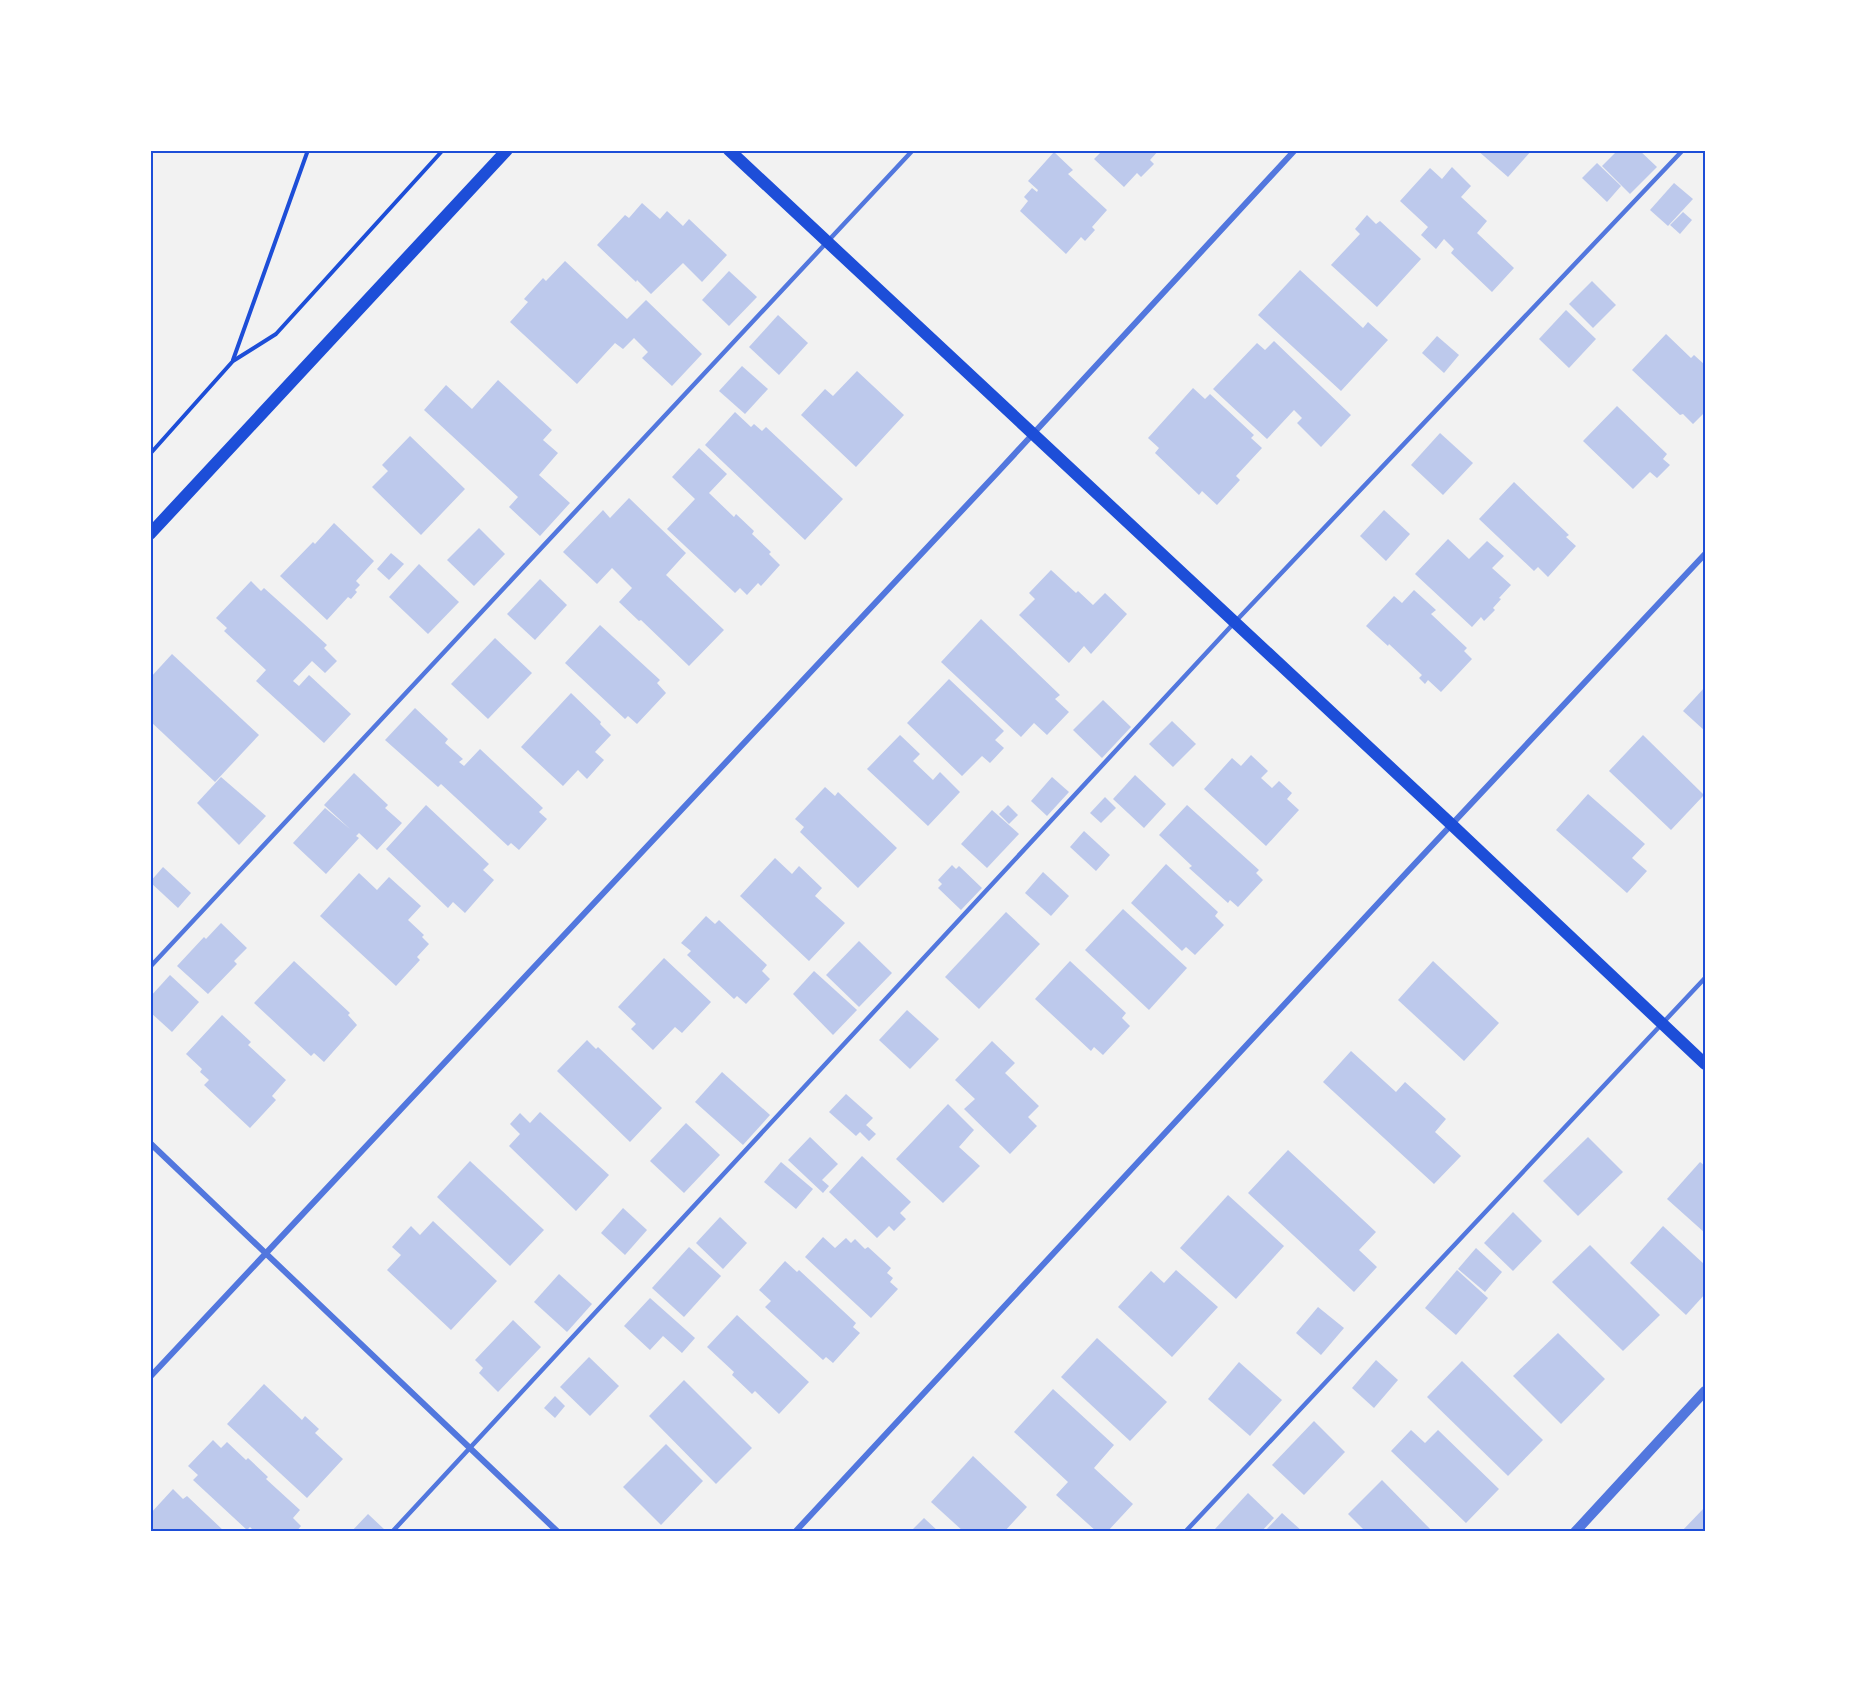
<svg xmlns="http://www.w3.org/2000/svg" width="1855" height="1682" font-family="Cabin,sans-serif">
  <rect width="100%" height="100%" fill="#f2f2f2"/>
  <g fill="#bdc9ec">
    <polygon points="1103,150 1159,150 1150,160 1154,164 1141,177 1137,173 1124,187 1094,159"/>
    <polygon points="1477,150 1532,150 1508,177"/>
    <polygon points="1618,150 1639,150 1657,167 1630,194 1602,166"/>
    <polygon points="1054,152 1073,170 1068,174 1107,210 1092,227 1095,230 1085,241 1081,237 1066,254 1020,211 1028,201 1024,197 1032,188 1037,192 1038,190 1028,181"/>
    <polygon points="1597,163 1621,186 1607,202 1582,178"/>
    <polygon points="1452,167 1471,186 1461,197 1487,221 1477,233 1514,268 1492,292 1451,253 1454,249 1444,239 1436,249 1421,235 1428,227 1400,201 1430,168 1442,179"/>
    <polygon points="1674,183 1693,199 1668,226 1650,210"/>
    <polygon points="642,203 660,219 667,211 683,226 689,219 727,255 702,282 683,263 651,294 637,280 636,282 597,245 625,215 629,218"/>
    <polygon points="1683,212 1692,220 1680,234 1670,225"/>
    <polygon points="1367,215 1376,224 1380,221 1421,259 1377,307 1331,265 1360,234 1355,229"/>
    <polygon points="565,261 627,319 646,300 702,354 672,386 642,358 648,352 634,338 623,349 615,343 577,384 510,322 528,302 524,299 543,278 546,281"/>
    <polygon points="1300,270 1363,328 1368,322 1388,340 1341,391 1258,315"/>
    <polygon points="729,271 757,297 729,326 702,300"/>
    <polygon points="1592,281 1616,305 1593,328 1569,304"/>
    <polygon points="1566,310 1596,339 1569,368 1539,339"/>
    <polygon points="778,315 808,343 779,375 749,347"/>
    <polygon points="1666,334 1691,358 1694,355 1705,365 1705,412 1693,424 1683,414 1680,415 1632,370"/>
    <polygon points="1437,336 1459,355 1444,373 1422,353"/>
    <polygon points="1274,341 1351,415 1321,447 1297,423 1302,418 1294,410 1267,439 1213,389 1257,343 1265,350"/>
    <polygon points="742,366 768,389 745,414 719,391"/>
    <polygon points="857,371 904,415 856,467 801,415 825,389 833,396"/>
    <polygon points="498,380 552,430 543,440 558,453 539,475 570,503 540,536 509,507 518,497 424,410 446,385 472,409"/>
    <polygon points="1193,388 1205,399 1210,394 1254,435 1251,438 1262,448 1236,476 1240,480 1217,505 1202,491 1199,495 1155,453 1159,448 1148,438"/>
    <polygon points="1617,406 1667,454 1663,459 1670,465 1657,478 1650,472 1633,489 1583,441"/>
    <polygon points="735,412 751,427 754,424 762,431 766,427 843,499 805,540 705,445"/>
    <polygon points="1440,433 1473,463 1443,495 1411,465"/>
    <polygon points="410,436 465,489 421,535 372,487 388,471 382,465"/>
    <polygon points="699,448 727,474 709,493 734,517 736,514 754,531 752,534 771,552 769,554 780,565 761,586 758,583 747,595 740,588 735,593 667,529 695,499 672,477"/>
    <polygon points="1514,482 1569,535 1566,537 1576,546 1548,577 1538,567 1534,571 1479,519"/>
    <polygon points="629,498 686,553 666,575 724,630 689,666 641,620 639,621 619,602 632,588 612,568 597,584 563,552 603,510 610,518"/>
    <polygon points="1384,510 1410,534 1386,561 1360,536"/>
    <polygon points="334,523 374,561 356,581 360,585 355,590 357,592 351,599 348,597 327,620 280,576 313,542 315,544"/>
    <polygon points="479,528 505,554 474,586 447,560"/>
    <polygon points="1448,539 1469,559 1487,541 1504,556 1492,568 1511,585 1499,598 1501,599 1493,608 1495,610 1484,621 1481,617 1472,627 1415,574"/>
    <polygon points="391,553 404,564 389,580 377,569"/>
    <polygon points="419,564 459,602 428,634 389,597"/>
    <polygon points="1051,570 1076,593 1078,591 1093,605 1105,593 1127,614 1091,654 1084,646 1069,663 1019,615 1035,599 1029,593"/>
    <polygon points="540,579 567,605 535,640 507,614"/>
    <polygon points="251,581 261,591 264,588 303,623 327,645 324,648 337,661 325,673 312,661 293,681 299,686 309,675 351,714 324,743 256,681 266,670 224,631 227,628 216,618"/>
    <polygon points="1414,590 1436,610 1431,614 1467,648 1464,651 1472,659 1441,692 1428,680 1425,684 1419,678 1422,675 1389,644 1388,646 1366,626 1394,596 1402,603"/>
    <polygon points="981,619 1060,695 1055,699 1069,712 1047,735 1034,723 1021,737 941,662"/>
    <polygon points="600,625 660,680 657,683 666,693 637,724 628,716 625,719 565,663"/>
    <polygon points="495,638 532,673 488,719 451,684"/>
    <polygon points="172,654 259,735 215,782 150,721 150,678"/>
    <polygon points="949,679 1004,731 995,740 1004,748 990,763 982,756 962,776 907,723"/>
    <polygon points="1705,687 1705,731 1683,711"/>
    <polygon points="571,693 601,722 600,724 611,735 595,752 604,760 587,779 578,770 563,786 521,747"/>
    <polygon points="1103,700 1131,727 1102,758 1073,730"/>
    <polygon points="415,708 448,739 445,743 463,759 459,762 464,766 480,749 543,808 539,812 547,819 519,850 511,843 508,846 441,784 438,787 385,740"/>
    <polygon points="1172,721 1196,744 1173,767 1149,744"/>
    <polygon points="900,735 920,754 913,761 933,780 940,772 960,792 928,826 867,769"/>
    <polygon points="1643,735 1704,795 1671,830 1609,771"/>
    <polygon points="1251,755 1268,771 1261,778 1272,788 1279,781 1292,793 1287,799 1299,810 1266,846 1204,789 1232,758 1241,766"/>
    <polygon points="354,773 388,805 385,808 402,823 377,850 359,833 356,836 359,838 326,874 293,843 325,808 350,829 324,805"/>
    <polygon points="1135,775 1166,804 1144,828 1113,799"/>
    <polygon points="221,777 266,816 239,845 197,803"/>
    <polygon points="1052,777 1069,792 1047,816 1031,801"/>
    <polygon points="825,787 835,796 838,792 897,848 858,888 800,832 804,827 795,819"/>
    <polygon points="1588,794 1645,844 1632,858 1647,871 1627,893 1556,830"/>
    <polygon points="1105,797 1116,808 1101,823 1090,813"/>
    <polygon points="426,805 489,864 483,870 494,880 465,913 453,902 448,908 386,849"/>
    <polygon points="1008,805 1018,815 1009,824 999,814"/>
    <polygon points="1187,805 1259,870 1256,873 1263,880 1238,907 1230,900 1228,903 1189,868 1192,866 1159,835"/>
    <polygon points="992,810 1019,834 987,868 961,844"/>
    <polygon points="1084,831 1110,855 1096,871 1070,847"/>
    <polygon points="775,858 792,874 799,866 822,888 815,896 845,923 809,961 740,896"/>
    <polygon points="1166,864 1218,912 1215,916 1224,925 1195,955 1186,947 1182,951 1131,903"/>
    <polygon points="952,865 956,869 959,866 982,888 961,910 938,888 942,884 938,880"/>
    <polygon points="163,867 191,893 178,908 150,882"/>
    <polygon points="1043,872 1069,896 1051,916 1025,893"/>
    <polygon points="359,873 377,890 389,877 421,906 408,920 424,935 422,937 429,944 417,957 420,960 396,986 320,916"/>
    <polygon points="1123,909 1187,968 1149,1010 1085,950"/>
    <polygon points="1006,912 1040,944 979,1009 945,977"/>
    <polygon points="706,916 715,924 719,920 767,965 762,971 770,979 746,1004 737,996 734,999 687,955 691,951 681,943"/>
    <polygon points="221,923 247,948 234,961 237,964 208,994 177,966 204,937 206,939"/>
    <polygon points="859,941 892,973 859,1007 826,975"/>
    <polygon points="664,958 711,1002 682,1033 675,1027 653,1050 631,1029 636,1024 618,1007"/>
    <polygon points="294,961 350,1013 348,1015 357,1025 324,1062 314,1053 311,1056 254,1003"/>
    <polygon points="1070,961 1126,1013 1122,1018 1130,1026 1103,1055 1094,1047 1091,1051 1035,999"/>
    <polygon points="1433,961 1499,1023 1464,1061 1398,1000"/>
    <polygon points="814,971 857,1010 833,1035 793,994"/>
    <polygon points="170,975 199,1002 172,1032 150,1012 150,997"/>
    <polygon points="907,1010 939,1039 910,1069 879,1040"/>
    <polygon points="222,1015 251,1042 248,1045 286,1080 272,1096 276,1100 250,1128 204,1085 209,1080 200,1072 202,1069 186,1054"/>
    <polygon points="587,1040 596,1049 598,1047 662,1108 630,1142 557,1071"/>
    <polygon points="992,1041 1015,1063 1005,1073 1039,1106 1028,1117 1037,1126 1010,1154 964,1109 975,1099 955,1080"/>
    <polygon points="1351,1051 1396,1092 1405,1082 1446,1119 1435,1132 1461,1156 1434,1184 1323,1082"/>
    <polygon points="722,1072 770,1115 743,1145 695,1102"/>
    <polygon points="846,1094 873,1118 866,1125 876,1134 869,1141 860,1132 856,1136 829,1112"/>
    <polygon points="948,1104 974,1130 959,1147 980,1166 943,1203 896,1159"/>
    <polygon points="540,1112 609,1175 576,1211 509,1146 520,1134 510,1124 520,1113 530,1123"/>
    <polygon points="686,1123 720,1155 684,1193 650,1161"/>
    <polygon points="810,1137 838,1164 822,1180 829,1186 823,1193 788,1160"/>
    <polygon points="1588,1137 1623,1172 1578,1216 1543,1181"/>
    <polygon points="1288,1150 1376,1232 1359,1250 1377,1267 1354,1292 1248,1193"/>
    <polygon points="862,1156 911,1202 900,1213 906,1219 894,1231 889,1226 877,1238 829,1192"/>
    <polygon points="470,1161 544,1230 510,1266 437,1197"/>
    <polygon points="781,1162 813,1189 796,1209 764,1182"/>
    <polygon points="1700,1162 1705,1166 1705,1233 1667,1199"/>
    <polygon points="1228,1195 1284,1246 1236,1299 1180,1248"/>
    <polygon points="623,1208 647,1230 625,1255 601,1233"/>
    <polygon points="1513,1212 1542,1241 1513,1271 1484,1243"/>
    <polygon points="720,1217 747,1243 723,1269 696,1243"/>
    <polygon points="433,1221 497,1281 451,1330 387,1270 401,1255 392,1247 411,1226 420,1235"/>
    <polygon points="1663,1226 1705,1265 1705,1294 1686,1315 1630,1263"/>
    <polygon points="823,1237 835,1248 846,1238 851,1243 855,1239 865,1249 868,1247 891,1268 887,1273 893,1278 890,1282 898,1289 871,1318 805,1257"/>
    <polygon points="1590,1245 1660,1315 1623,1351 1552,1282"/>
    <polygon points="689,1247 721,1276 684,1317 652,1288"/>
    <polygon points="1476,1248 1502,1272 1485,1292 1458,1269"/>
    <polygon points="785,1261 797,1272 799,1270 856,1323 853,1327 860,1333 833,1363 826,1357 823,1360 765,1307 771,1301 759,1290"/>
    <polygon points="1176,1270 1218,1307 1172,1357 1118,1307 1151,1271 1164,1283"/>
    <polygon points="1457,1270 1488,1298 1456,1335 1425,1308"/>
    <polygon points="559,1274 592,1304 567,1332 534,1302"/>
    <polygon points="650,1298 695,1338 682,1353 663,1336 650,1350 624,1326"/>
    <polygon points="1318,1307 1344,1328 1321,1355 1296,1333"/>
    <polygon points="737,1315 809,1382 779,1414 755,1391 752,1394 732,1375 734,1372 707,1347"/>
    <polygon points="513,1320 541,1347 498,1392 479,1373 483,1368 475,1360"/>
    <polygon points="1558,1333 1605,1379 1561,1424 1513,1376"/>
    <polygon points="1097,1338 1167,1402 1130,1441 1061,1377"/>
    <polygon points="589,1357 619,1386 590,1416 560,1387"/>
    <polygon points="1376,1360 1398,1380 1374,1408 1352,1388"/>
    <polygon points="1462,1361 1543,1440 1508,1476 1427,1397"/>
    <polygon points="1239,1362 1282,1400 1250,1436 1208,1399"/>
    <polygon points="684,1380 752,1448 716,1484 649,1416"/>
    <polygon points="264,1384 302,1420 305,1416 319,1429 315,1433 343,1459 307,1498 227,1424"/>
    <polygon points="1053,1389 1114,1445 1094,1468 1133,1504 1107,1532 1097,1532 1056,1495 1068,1482 1014,1432"/>
    <polygon points="555,1396 565,1406 555,1418 544,1408"/>
    <polygon points="1314,1421 1345,1452 1304,1495 1272,1465"/>
    <polygon points="1411,1430 1425,1443 1438,1430 1499,1489 1466,1523 1391,1451"/>
    <polygon points="213,1440 221,1448 227,1442 246,1460 248,1458 268,1477 266,1479 300,1510 293,1518 301,1526 296,1532 255,1532 250,1527 247,1530 193,1480 198,1475 188,1466"/>
    <polygon points="666,1444 703,1481 661,1525 623,1487"/>
    <polygon points="973,1456 1027,1507 1004,1532 964,1532 931,1502"/>
    <polygon points="1382,1480 1433,1532 1366,1532 1348,1514"/>
    <polygon points="173,1489 183,1499 187,1496 225,1532 152,1532 154,1530 150,1527 150,1514"/>
    <polygon points="1248,1493 1274,1518 1261,1532 1218,1532 1215,1529"/>
    <polygon points="1705,1507 1705,1532 1681,1532"/>
    <polygon points="1282,1513 1303,1532 1264,1532"/>
    <polygon points="368,1514 385,1530 383,1532 351,1532"/>
    <polygon points="924,1518 939,1532 910,1532"/>
  </g>
  <g fill="none" stroke-linecap="round" stroke-linejoin="round">
    <g stroke="#1d4ed8" stroke-width="4">
      <polyline points="233,360 308,150"/>
      <polyline points="150,454 233,361 276,334 443,150"/>
    </g>
    <g stroke="#5277de" stroke-width="4.5">
      <polyline points="150,967 913,150"/>
      <polyline points="392,1532 1234,623 1683,150"/>
      <polyline points="1185,1532 1705,978"/>
    </g>
    <g stroke="#5277de" stroke-width="6">
      <polyline points="150,1143 558,1532"/>
      <polyline points="150,1377 997,473 1295,150"/>
      <polyline points="795,1532 1409,870 1705,554"/>
    </g>
    <polyline stroke="#5277de" stroke-width="10" points="1575,1532 1705,1391"/>
    <g stroke="#1d4ed8" stroke-width="12">
      <polyline points="729,150 1452,825 1705,1064"/>
      <polyline points="150,534 507,150"/>
    </g>
  </g>
  <rect width="1855" height="1682" fill="none" stroke="#ffffff" stroke-width="303"/>
  <rect x="152" y="152" width="1552" height="1378" fill="none" stroke="#1d4ed8" stroke-width="2"/>
</svg>
